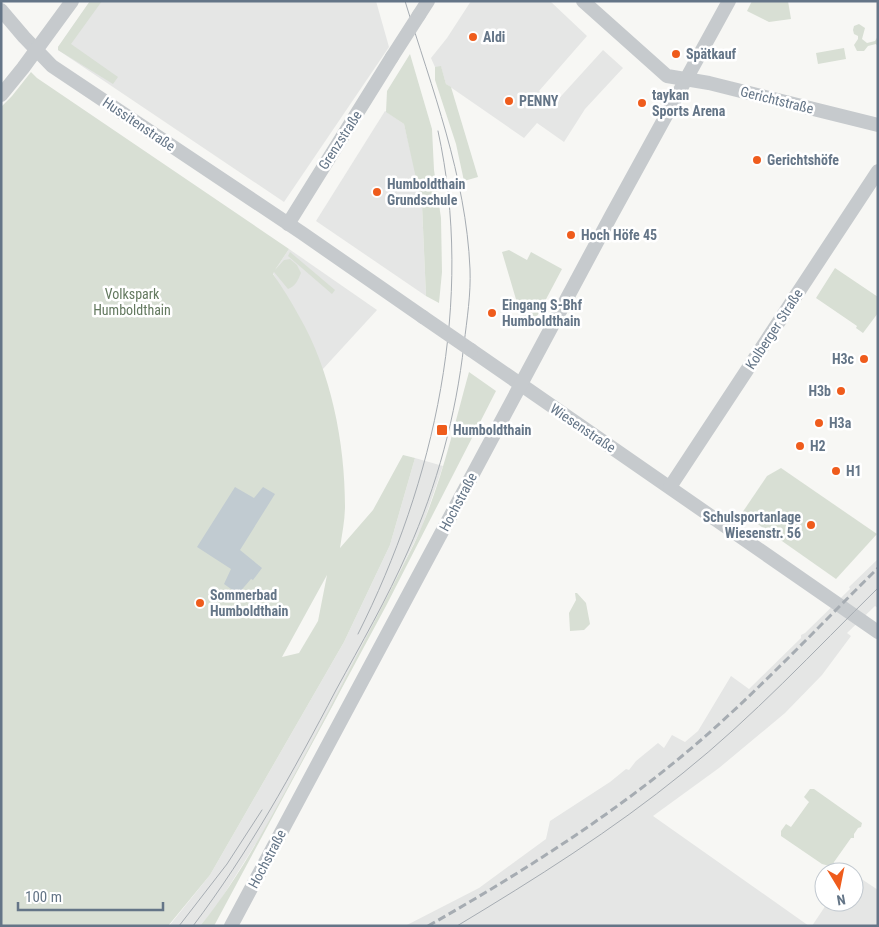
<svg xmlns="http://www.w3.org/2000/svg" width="879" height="927" font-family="'Roboto Condensed',sans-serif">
  <rect width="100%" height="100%" fill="#f7f7f4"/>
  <g fill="#e5e6e5">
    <polygon points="90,1 376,1 389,47 284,202 58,50 58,47"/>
    <polygon points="471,1 550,1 587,36 539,91 553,105 603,50 623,68 585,109 564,142 537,123 524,138 446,84 441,67 435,67 431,58 447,38"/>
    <polygon points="385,111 404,124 417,178 422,206 426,296 316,221"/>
    <polygon points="289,249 377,310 322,370 273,273"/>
    <polygon points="415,458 443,466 422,527 333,705 265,829 216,907 200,926 169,926 210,875 344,642 390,545"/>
    <polygon points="878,559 878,608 875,606 847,633 851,636 822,675 785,713 719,768 653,816 809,926 405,926 479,888 546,839 550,821 610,782 626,769 629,770 636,761 658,743 664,748 672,735 685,742 698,731 731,676 749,689 801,638 801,635 805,633 850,589 849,587"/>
    <polygon points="854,874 878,890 878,926 812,926 828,902 854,902"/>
  </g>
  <g fill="#d8dfd4" fill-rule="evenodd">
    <polygon points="90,1 102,1 71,44 118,77 113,84 58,50 58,47"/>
    <polygon points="752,1 788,1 791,19 769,22 747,11"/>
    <polygon points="859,24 865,28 862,39 867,43 875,41 878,36 878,47 876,44 868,46 864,51 857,51 854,45 858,39 858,36 854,34 853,30 854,26"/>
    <polygon points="844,48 846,59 818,64 816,53"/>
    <polygon points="410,54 432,129 434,170 441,218 442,272 439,303 426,296 422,205 404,124 386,112 387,91"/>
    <polygon points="441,66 446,84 451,87 478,177 464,181 456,144 435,80 435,67"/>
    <path d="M31,72L37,78L289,249L275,270L284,260L290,259L297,265L301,273C298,280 296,286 288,289L274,272L273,274C282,287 291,301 299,316C331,371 345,443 345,506C345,520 342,534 340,548L373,510L403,455L415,458L390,545L344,642L210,875L168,926H1V107L12,96ZM327,575L318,621L299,653L282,657Z"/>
    <polygon points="509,250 527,260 531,252 562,269 534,322 523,323 502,252"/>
    <polygon points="290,252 335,290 332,294 288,256"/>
    <polygon points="835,268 878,297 878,313 863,333 856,328 857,326 816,298"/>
    <path d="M469,372L496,391L386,606L214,926H200C237,881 265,828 293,777C335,700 374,622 414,544C440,489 453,430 469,372Z"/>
    <polygon points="781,468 877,534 836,579 742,513 767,476"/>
    <polygon points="575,593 577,593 586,603 590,624 584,630 570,631 569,613 576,600"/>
    <polygon points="810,789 814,789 862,823 861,827 858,828 854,834 854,838 851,838 834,862 833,867 822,864 781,836 781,831 786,824 791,827 809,802 804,797"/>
  </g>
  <polygon fill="#c1cbd1" points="235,487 254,498 263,487 275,494 240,550 262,568 253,580 251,579 238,594 224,584 231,569 197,547"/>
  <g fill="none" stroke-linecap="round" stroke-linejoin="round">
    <g stroke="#c6cacd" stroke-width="14">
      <polyline points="583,1 667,76 709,83 878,125"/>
      <polyline points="1,10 24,37 52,66 302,233 423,317"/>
      <polyline points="419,15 428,1"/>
      <polyline points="1,95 23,68 72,1"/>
      <polyline points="288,224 392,57"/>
      <polyline points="471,350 878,632"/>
      <polyline points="670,487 878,171"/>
      <polyline points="231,926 611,216 729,1"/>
    </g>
    <g stroke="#a6acb2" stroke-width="1">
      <path d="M358,634C435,481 475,300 438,131"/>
      <polyline points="179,926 227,864 262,810"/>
      <path d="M193,926C249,852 293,772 336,690C361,644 387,599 408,551C437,486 456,415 464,344C467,319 471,294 470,269C466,176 432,89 405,1"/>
      <path d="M457,926C535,879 613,830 683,773C753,717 814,651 878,588"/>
    </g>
    <path stroke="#a6acb2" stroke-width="3" stroke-dasharray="8 4" stroke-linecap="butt" d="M428,926C523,872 619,811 701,740C763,686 819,626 878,568"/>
    <g stroke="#c6cacd" stroke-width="14">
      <polyline points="392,57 419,15"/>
      <polyline points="423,317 471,350"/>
    </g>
  </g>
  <g fill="#ef5c1c" stroke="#fff" stroke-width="2">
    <circle cx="473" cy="37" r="5"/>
    <circle cx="676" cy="54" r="5"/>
    <circle cx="509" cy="101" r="5"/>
    <circle cx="642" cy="103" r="5"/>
    <circle cx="757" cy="160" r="5"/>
    <circle cx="377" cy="192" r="5"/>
    <circle cx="571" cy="235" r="5"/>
    <circle cx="492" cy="313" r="5"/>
    <circle cx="864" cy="359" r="5"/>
    <circle cx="841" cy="391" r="5"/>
    <circle cx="819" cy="423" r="5"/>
    <rect x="436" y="424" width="12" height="12" rx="2.5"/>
    <circle cx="800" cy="446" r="5"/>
    <circle cx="836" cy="471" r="5"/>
    <circle cx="811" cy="525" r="5"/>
    <circle cx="200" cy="603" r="5"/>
  </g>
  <g text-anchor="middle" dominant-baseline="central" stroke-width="5" stroke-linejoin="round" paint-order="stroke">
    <g font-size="14" font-weight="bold" fill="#647587" stroke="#fff" text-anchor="start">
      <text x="483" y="37">Aldi</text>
      <text x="686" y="54">Spätkauf</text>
      <text x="652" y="95">taykan<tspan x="652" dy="16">Sports Arena</tspan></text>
      <text x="519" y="101">PENNY</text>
      <text x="767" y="160">Gerichtshöfe</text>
      <text x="387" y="184">Humboldthain<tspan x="387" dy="16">Grundschule</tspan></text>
      <text x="581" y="235">Hoch Höfe 45</text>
      <text x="502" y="305">Eingang S-Bhf<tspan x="502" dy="16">Humboldthain</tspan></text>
      <text x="854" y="359" text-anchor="end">H3c</text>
      <text x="831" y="391" text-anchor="end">H3b</text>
      <text x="829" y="423">H3a</text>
      <text x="453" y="430">Humboldthain</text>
      <text x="810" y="446">H2</text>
      <text x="846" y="471">H1</text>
      <text x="801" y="517" text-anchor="end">Schulsportanlage<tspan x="801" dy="16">Wiesenstr. 56</tspan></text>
      <text x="210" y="595">Sommerbad<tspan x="210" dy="16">Humboldthain</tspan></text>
    </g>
    <g font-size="14" fill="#647587" stroke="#fff">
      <text transform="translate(777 100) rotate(14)">Gerichtstraße</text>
      <text transform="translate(139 124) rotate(34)">Hussitenstraße</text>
      <text transform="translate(340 140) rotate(-57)">Grenzstraße</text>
      <text transform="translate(774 329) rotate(-57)">Kolberger Straße</text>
      <text transform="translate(583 428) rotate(34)">Wiesenstraße</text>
      <text transform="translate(458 502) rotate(-62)">Hochstraße</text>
      <text transform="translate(267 859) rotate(-62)">Hochstraße</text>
    </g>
    <g font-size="14" fill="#63795f" stroke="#fff">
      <text x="132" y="294">Volkspark<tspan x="132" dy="16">Humboldthain</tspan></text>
    </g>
  </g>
  <rect width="879" height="927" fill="none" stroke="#647587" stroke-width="5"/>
  <g transform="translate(839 887) rotate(170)"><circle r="24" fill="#ffffff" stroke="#c1c8cf"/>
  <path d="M0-4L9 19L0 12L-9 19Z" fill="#ef5c1c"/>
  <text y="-8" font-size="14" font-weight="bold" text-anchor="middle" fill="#647587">N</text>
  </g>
  <path d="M18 902v8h145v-8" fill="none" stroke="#647587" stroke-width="2.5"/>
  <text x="25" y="902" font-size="15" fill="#647587" stroke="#ffffff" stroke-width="4" paint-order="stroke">100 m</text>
</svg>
